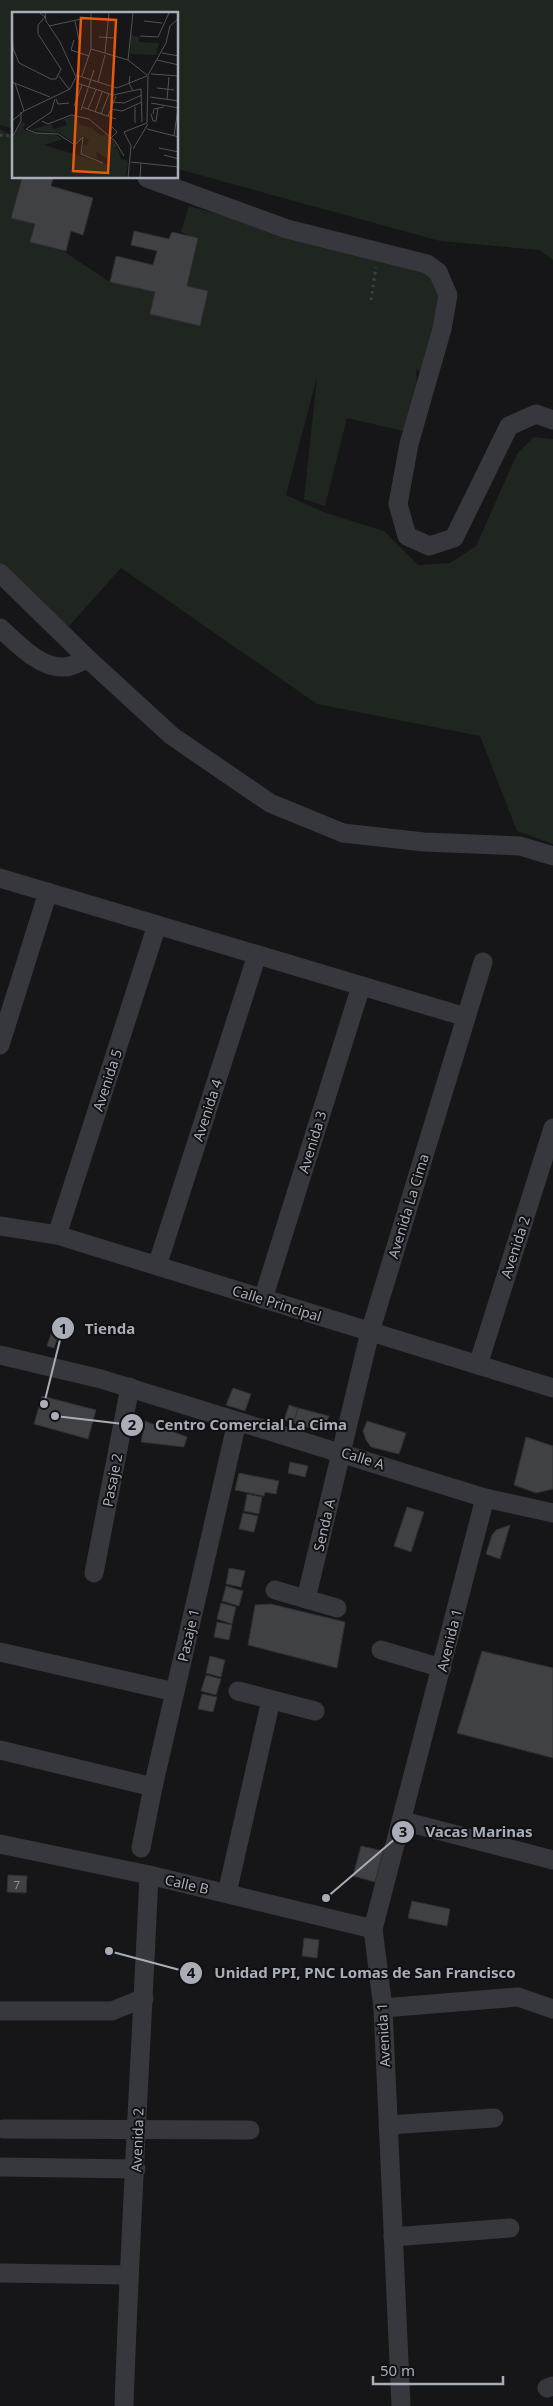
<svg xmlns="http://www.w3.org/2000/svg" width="553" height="2406" font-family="'Noto Sans',sans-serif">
  <rect width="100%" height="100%" fill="#161618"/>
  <g fill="#1e261f">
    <polygon points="0,0 553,0 553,260 539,250 440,241 178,169 178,14 14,14 14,129 0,125"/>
    <polygon points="0,129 14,136 14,178 22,178 11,218 35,224 30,242 63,251 110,282 155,292 200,326 208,291 187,286 198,239 181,232 189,206 429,271 442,294 425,371 416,370 418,397 407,432 347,418 325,506 304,499 317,377 286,495 326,513 384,531 418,565 450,563 476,546 517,454 534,437 553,439 553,844 517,831 480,736 317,704 121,568 62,634 0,573"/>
  </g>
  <g fill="#404145" stroke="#303034">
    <polygon points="22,178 53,178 51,186 93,198 83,235 71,231 66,251 30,242 35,224 11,218"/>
    <polygon points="134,231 169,239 172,232 198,238 187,286 208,291 200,326 150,314 155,292 110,282 116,256 153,265 157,251 131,245"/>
    <polygon points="54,1325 61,1327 54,1348 47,1346"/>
    <polygon points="233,1388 251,1394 245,1411 226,1405"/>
    <polygon points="42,1396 96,1410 88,1439 34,1424"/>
    <polygon points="289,1405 298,1408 294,1423 284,1420"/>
    <polygon points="298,1408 329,1416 325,1426 316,1430 294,1423"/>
    <polygon points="145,1421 187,1437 184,1447 141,1442"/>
    <polygon points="367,1421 406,1433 399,1454 371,1447 366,1440 363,1431"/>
    <polygon points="526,1437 553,1446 553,1489 536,1493 514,1485"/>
    <polygon points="290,1462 308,1466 305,1477 288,1473"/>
    <polygon points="239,1473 279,1481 276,1494 265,1492 264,1496 235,1490"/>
    <polygon points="247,1494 262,1497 259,1514 244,1511"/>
    <polygon points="407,1507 424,1512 411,1552 394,1546"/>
    <polygon points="243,1513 258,1516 254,1532 239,1529"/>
    <polygon points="510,1525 500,1559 486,1554 492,1535 496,1530"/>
    <polygon points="229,1568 245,1571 241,1587 226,1584"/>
    <polygon points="226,1586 243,1591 239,1606 222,1601"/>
    <polygon points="221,1603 236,1607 232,1624 217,1619"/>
    <polygon points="271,1604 345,1622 337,1668 248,1645 255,1605"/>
    <polygon points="217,1622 232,1625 229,1640 214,1637"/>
    <polygon points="482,1651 553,1668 553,1758 457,1733"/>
    <polygon points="210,1656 225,1660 221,1677 206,1673"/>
    <polygon points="206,1675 221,1679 216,1695 201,1691"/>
    <polygon points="202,1694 217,1697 213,1712 198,1709"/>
    <polygon points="361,1846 383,1851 375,1882 353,1876"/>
    <polygon points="8,1875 27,1876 26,1893 7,1892"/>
    <polygon points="412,1901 450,1909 447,1926 408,1918"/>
    <polygon points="304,1938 319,1940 317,1958 302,1956"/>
  </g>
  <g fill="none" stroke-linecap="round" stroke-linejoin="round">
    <g stroke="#3d3f44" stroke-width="3" stroke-dasharray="2.5 4" stroke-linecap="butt">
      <polyline points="0,135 14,136"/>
      <polyline points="371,300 376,267"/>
    </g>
    <g stroke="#37383d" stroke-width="19">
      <polyline points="147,178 287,229 427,264 438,272 448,295 442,329 409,444 398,504 407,536 429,546 454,538 509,426 536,414 553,420"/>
      <polyline points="0,573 88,659 172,736 270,803 343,833 424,842 520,846 553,856"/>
      <path d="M0,628C16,642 38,667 62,667C71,668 79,662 88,659"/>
      <polyline points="0,878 466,1017"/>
      <polyline points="0,1045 48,892"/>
      <polyline points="0,1226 57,1235 553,1388"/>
      <polyline points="57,1235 157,925"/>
      <polyline points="157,1266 257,955"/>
      <polyline points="263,1299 361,986"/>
      <polyline points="0,1355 101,1379 485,1498 553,1513"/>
      <polyline points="478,1365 553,1128"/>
      <polyline points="94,1573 130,1387"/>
      <polyline points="275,1590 337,1608"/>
      <polyline points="306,1599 370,1332 483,962"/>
      <polyline points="381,1650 442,1668"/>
      <polyline points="0,1652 175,1692"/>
      <polyline points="238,1691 315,1711"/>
      <polyline points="0,1750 153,1787"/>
      <polyline points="403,1821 553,1860"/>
      <polyline points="0,1844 149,1875 373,1929"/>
      <polyline points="141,1848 153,1787 237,1422"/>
      <polyline points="227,1893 271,1700"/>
      <polyline points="383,2008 518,1997 553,2009"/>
      <polyline points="0,2011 112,2011 144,1998"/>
      <polyline points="388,2125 494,2118"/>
      <polyline points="4,2129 250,2130"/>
      <polyline points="0,2167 136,2169"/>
      <polyline points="393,2237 510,2228"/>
      <polyline points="0,2273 128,2275"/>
      <polyline points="547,2388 553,2386"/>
      <path d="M124,2406C130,2229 141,2052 149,1875"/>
      <polyline points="401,2406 383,2008 373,1929 485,1498"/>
    </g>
  </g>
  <g text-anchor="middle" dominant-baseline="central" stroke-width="4" stroke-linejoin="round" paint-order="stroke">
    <g font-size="11" fill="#8e929b">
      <text x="17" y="1884">7</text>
    </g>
    <g font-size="14" fill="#a8adb8" stroke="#111113">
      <text transform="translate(107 1080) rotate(-72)">Avenida 5</text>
      <text transform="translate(207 1110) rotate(-72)">Avenida 4</text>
      <text transform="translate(312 1142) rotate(-73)">Avenida 3</text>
      <text transform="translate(408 1206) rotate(-73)">Avenida La Cima</text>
      <text transform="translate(515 1247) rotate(-72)">Avenida 2</text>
      <text transform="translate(277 1303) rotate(17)">Calle Principal</text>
      <text transform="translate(363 1458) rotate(17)">Calle A</text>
      <text transform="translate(112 1480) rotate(-79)">Pasaje 2</text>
      <text transform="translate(324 1525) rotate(-77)">Senda A</text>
      <text transform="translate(188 1635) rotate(-77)">Pasaje 1</text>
      <text transform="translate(449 1640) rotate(-76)">Avenida 1</text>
      <text transform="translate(187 1884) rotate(13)">Calle B</text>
      <text transform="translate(383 2035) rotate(-93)">Avenida 1</text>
      <text transform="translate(137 2140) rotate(-88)">Avenida 2</text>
    </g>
  </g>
  <g transform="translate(12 12)">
    <rect width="166" height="166" fill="#161618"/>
    <path d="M119,23L127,25V30L147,31L144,43L118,42ZM61,104L66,107L68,113L78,115L90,124L94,121L104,131V136H100L106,137L109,147L116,149L114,166H0V127L10,110L14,112L11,116L14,119L42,122L51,127L32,133L95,152L96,147L87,141L84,140L85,147L70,142L72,132L75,133L77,128L71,124L64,132L47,121L18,118L39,112L42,117L55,113L52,107Z" fill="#1e261f"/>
    <path fill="none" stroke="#505258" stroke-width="1" d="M63,9L67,28M132,9L150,11M37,14L69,7M0,18L1,36L7,51L39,67H44L49,57L26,22V13L33,5L28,1M128,24L146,25L157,1M87,25L103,26M62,28L59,38L77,44M79,37L116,48L135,63M93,41L97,1M150,41L167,44M116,48L121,1M145,48L167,53M139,62L167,64M64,63L105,76L135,64M47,64L57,77M70,64L79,37V1M118,64L117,71L121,79M0,70L38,85M86,70L93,43M3,71L12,99M65,71L101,83L129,77L130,110M145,76L162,78M138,85L167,89M43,87L39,100L14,117L24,121L46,122L63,133L71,125L69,142L91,151M44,87L46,92L57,91M155,88L157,65M101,90L112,91L130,83M139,91L167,96M62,94L70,73M70,95L104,107M123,95V111M76,97L84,78M99,97L110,99L130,90M69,98L82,58M83,100L90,80M89,102L97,82M139,102L141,109H144L146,96M141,102L142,97L152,95M96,104L104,84M0,109L12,99L58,77L64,65L48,30L34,9L33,1M30,109L36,112L59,103L77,107L103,129L112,144M135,117L167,125M1,124L9,109V100M162,124L166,96M99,126L105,120L100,115M147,136L167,140M121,137L136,112M152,143L167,147M119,150L167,155M116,166L119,134L112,120L135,111L136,63L154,31L158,14L167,6M128,166L129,151"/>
    <path fill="#e8590c" fill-opacity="0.15" stroke="#e8590c" stroke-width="2.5" d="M69,6L104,8L96,161L61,159Z"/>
    <rect width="166" height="166" fill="none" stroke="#a8adb8" stroke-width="2.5"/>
  </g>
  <path fill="none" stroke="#a8adb8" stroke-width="2" d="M44 1404L63 1328M55 1416L132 1425M326 1898L403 1832M109 1951L191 1973"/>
  <g fill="#a8adb8" stroke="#111113" stroke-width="2">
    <circle cx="44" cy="1404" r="5"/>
    <circle cx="55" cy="1416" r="5"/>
    <circle cx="326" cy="1898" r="5"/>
    <circle cx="109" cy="1951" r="5"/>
    <circle cx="63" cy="1328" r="12"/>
    <circle cx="132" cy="1425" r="12"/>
    <circle cx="403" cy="1832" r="12"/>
    <circle cx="191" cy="1973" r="12"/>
  </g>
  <g font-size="15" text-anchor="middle" font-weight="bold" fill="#111">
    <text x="63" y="1334">1</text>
    <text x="132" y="1430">2</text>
    <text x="403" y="1837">3</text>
    <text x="191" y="1978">4</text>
  </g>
  <g font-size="15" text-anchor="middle" font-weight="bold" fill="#a8adb8" stroke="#111113" stroke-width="4" stroke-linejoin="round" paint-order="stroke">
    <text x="110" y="1334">Tienda</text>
    <text x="251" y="1430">Centro Comercial La Cima</text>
    <text x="479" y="1837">Vacas Marinas</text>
    <text x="365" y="1978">Unidad PPI, PNC Lomas de San Francisco</text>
  </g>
  <path d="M373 2376v8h130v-8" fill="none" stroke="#a8adb8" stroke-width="2.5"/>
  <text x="380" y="2376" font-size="15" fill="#a8adb8" stroke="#111113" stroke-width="4" paint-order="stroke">50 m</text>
</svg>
